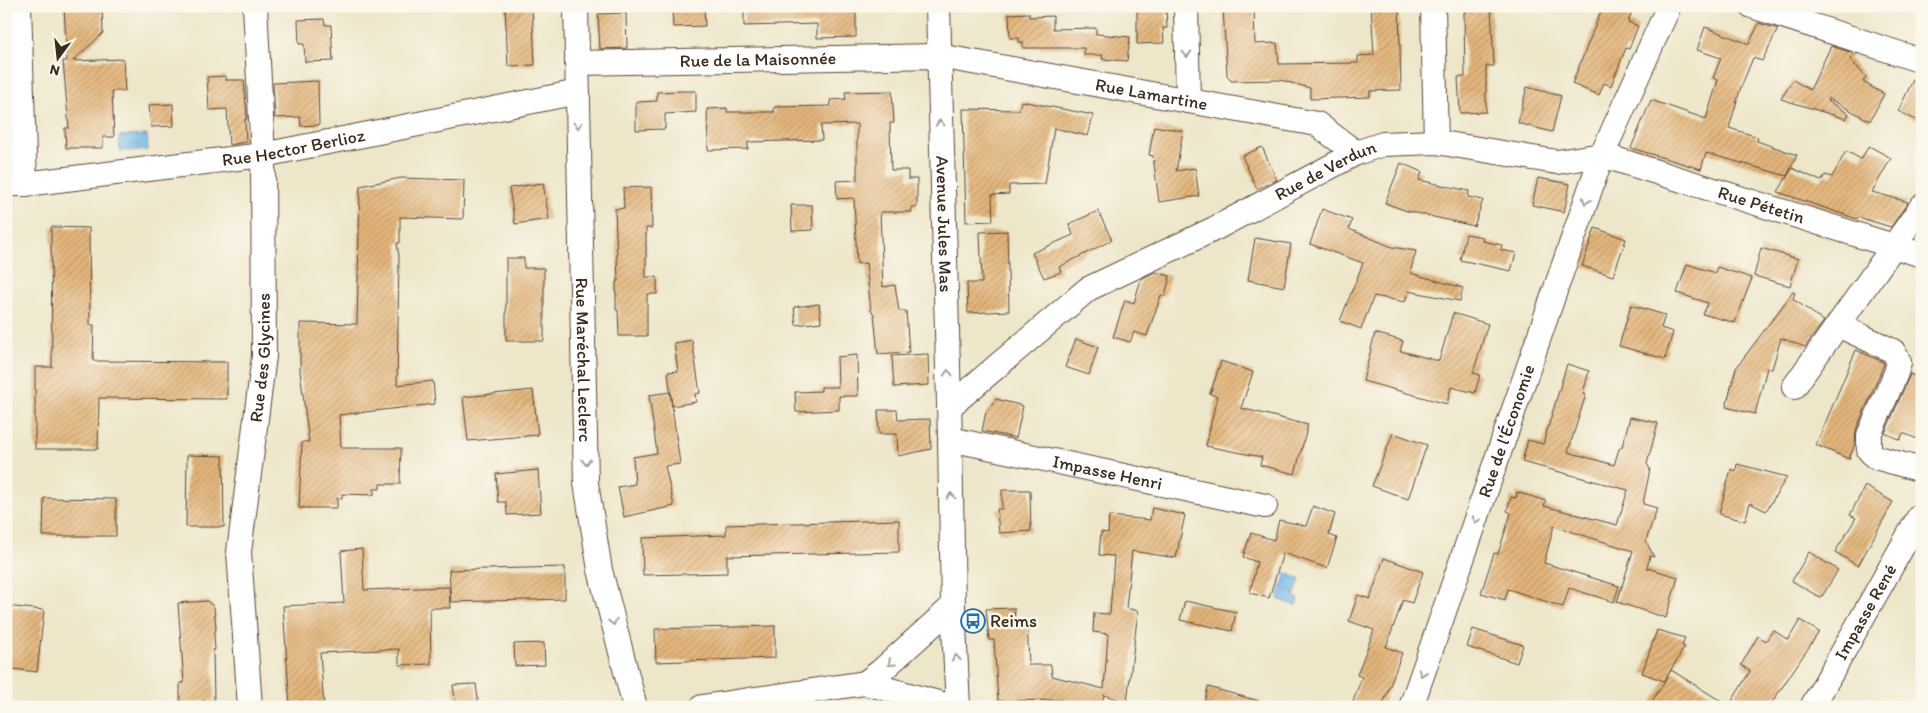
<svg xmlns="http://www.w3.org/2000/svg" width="1928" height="713" font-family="Itim,sans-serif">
  <defs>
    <pattern id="water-ripples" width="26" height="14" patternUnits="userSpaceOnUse" patternTransform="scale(1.25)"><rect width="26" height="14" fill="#72b6e8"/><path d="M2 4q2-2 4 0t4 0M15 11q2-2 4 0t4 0" fill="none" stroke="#5f94bb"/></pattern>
    <pattern id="building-hatch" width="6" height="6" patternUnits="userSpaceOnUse" patternTransform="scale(1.25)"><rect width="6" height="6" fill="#e4b67c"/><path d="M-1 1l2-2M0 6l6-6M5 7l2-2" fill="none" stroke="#ba9465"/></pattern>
  </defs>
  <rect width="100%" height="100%" fill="#fbf7ec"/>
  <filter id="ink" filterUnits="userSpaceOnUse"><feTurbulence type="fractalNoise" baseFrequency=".02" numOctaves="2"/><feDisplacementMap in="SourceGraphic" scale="10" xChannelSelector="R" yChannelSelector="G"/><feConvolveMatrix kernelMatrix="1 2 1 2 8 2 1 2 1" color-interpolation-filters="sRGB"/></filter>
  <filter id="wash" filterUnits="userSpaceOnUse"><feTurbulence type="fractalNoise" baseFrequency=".0096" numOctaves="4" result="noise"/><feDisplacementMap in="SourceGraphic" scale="20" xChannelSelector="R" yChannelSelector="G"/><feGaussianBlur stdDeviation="1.12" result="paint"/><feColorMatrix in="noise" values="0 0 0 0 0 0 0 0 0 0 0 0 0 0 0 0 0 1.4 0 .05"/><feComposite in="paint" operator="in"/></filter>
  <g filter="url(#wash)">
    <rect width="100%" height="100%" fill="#ede6c9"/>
    <g fill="url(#water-ripples)" stroke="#567083">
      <polygon points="147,135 148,150 120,151 119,136"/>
      <polygon points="1286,573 1300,579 1294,597 1299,599 1296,606 1278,599"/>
    </g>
    <g id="blocks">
      <g fill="url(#building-hatch)">
        <polygon points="64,6 102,6 103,33 73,61 123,59 125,91 112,91 114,137 103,137 103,148 66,148 65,128 69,128 63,61 67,61"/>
        <polygon points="505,6 532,6 535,65 508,66"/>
        <polygon points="672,6 704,6 705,26 673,27"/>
        <polygon points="744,6 856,6 856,37 817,38 817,24 744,26"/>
        <polygon points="1137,6 1166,6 1167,28 1163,28 1164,43 1137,44"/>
        <polygon points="1371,6 1399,6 1401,90 1370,91 1370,97 1310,99 1310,88 1280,80 1231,81 1227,75 1223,8 1254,7 1255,44 1277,43 1279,64 1358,63 1358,56 1374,55"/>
        <polygon points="1466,6 1491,6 1494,66 1486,66 1486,112 1460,113 1458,77 1465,77 1464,12 1467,12"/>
        <polygon points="1603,6 1634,6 1628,22 1638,26 1629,49 1626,48 1611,86 1604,83 1599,95 1572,84"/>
        <polygon points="626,13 627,48 600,49 598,14"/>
        <polygon points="1029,13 1029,17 1053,16 1053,29 1096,28 1096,34 1130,37 1127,61 1102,59 1103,55 1084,55 1084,48 1023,48 1023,42 1019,42 1019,38 1010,38 1009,14"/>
        <polygon points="324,19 325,25 331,25 333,61 305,62 304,44 299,44 298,20"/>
        <polygon points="1759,23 1778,29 1762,61 1753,58 1741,87 1729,128 1758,137 1757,141 1797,155 1787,176 1706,153 1701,169 1631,148 1651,100 1706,119 1718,80 1713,78 1721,58 1697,50 1705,27 1749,44"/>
        <polygon points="1831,46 1853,53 1850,59 1866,77 1863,82 1884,94 1870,121 1828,98 1827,100 1849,114 1846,119 1781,99 1793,80 1810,90"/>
        <polygon points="1916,74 1922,74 1922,123 1898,111"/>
        <polygon points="226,76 226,80 244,80 247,119 245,119 246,142 229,145 227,109 209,110 207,77"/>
        <polygon points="318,81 319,125 301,126 300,117 275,118 273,83"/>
        <polygon points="1527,87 1561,96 1552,132 1518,123"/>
        <polygon points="682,91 696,91 696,112 665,114 665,129 636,130 636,102 657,101 657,92"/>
        <polygon points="892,91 894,123 890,123 891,170 908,170 908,179 917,179 917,207 911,207 912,212 880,212 883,287 895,285 899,311 906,311 909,352 878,354 874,314 871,311 866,263 857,264 854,198 837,199 836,181 857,180 857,124 821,125 822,140 748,142 748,149 708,150 707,109 727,108 727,112 774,112 774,107 831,106 830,100 846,99 845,92"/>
        <polygon points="1021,101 1093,115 1088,136 1054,128 1045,184 1009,185 1009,194 992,195 993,221 966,222 963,109 1019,110"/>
        <polygon points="173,104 174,126 151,127 149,105"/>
        <polygon points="1154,126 1183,131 1176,171 1195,168 1199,196 1159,202 1153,156 1149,155"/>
        <polygon points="1869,146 1891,158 1872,192 1908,202 1891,227 1858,217 1857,219 1778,192 1792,168 1821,181 1825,175 1832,177 1846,151 1861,159"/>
        <polygon points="1262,147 1277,180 1257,189 1242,156"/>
        <polygon points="1401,163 1422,172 1419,180 1469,191 1468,197 1483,200 1474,226 1407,211 1385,203"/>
        <polygon points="401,178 464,180 463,219 400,217 400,243 397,243 399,257 397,385 433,381 435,404 339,415 341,448 401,448 400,484 380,484 380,489 374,489 374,495 342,494 342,498 337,498 337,508 299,508 302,442 309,442 300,371 300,323 357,324 360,186"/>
        <polygon points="1538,178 1570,184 1564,212 1532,205"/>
        <polygon points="543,183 549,219 515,224 509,188"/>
        <polygon points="651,187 652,228 646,228 646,277 657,277 657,294 647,294 647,336 619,336 618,310 616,310 616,282 618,281 615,209 624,208 623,188"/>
        <polygon points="791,205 812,205 813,230 792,231"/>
        <polygon points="1322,209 1352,220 1349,229 1392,247 1416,251 1410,273 1463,288 1460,301 1408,291 1405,302 1374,296 1361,329 1340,321 1363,263 1310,244"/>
        <polygon points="1098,211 1112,240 1059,267 1061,272 1044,278 1032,253 1073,235 1069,224"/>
        <polygon points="51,227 89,228 90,325 94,325 93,361 227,362 227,399 99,398 98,449 35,449 35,367 52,367"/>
        <polygon points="1595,228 1626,239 1613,276 1582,266"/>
        <polygon points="1007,231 1009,311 968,313 967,283 982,283 980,232"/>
        <polygon points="1466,234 1483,237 1482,241 1502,245 1501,250 1516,253 1511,271 1460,260"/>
        <polygon points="1255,238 1291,244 1284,287 1248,280"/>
        <polygon points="1761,248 1798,259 1790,286 1754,276"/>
        <polygon points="506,258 524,258 524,268 544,268 544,341 506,341"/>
        <polygon points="1687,264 1715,273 1717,267 1752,278 1735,323 1703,314 1708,303 1677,293"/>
        <polygon points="1155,272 1170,276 1165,296 1161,295 1147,336 1134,332 1130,342 1113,337 1125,300 1134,303 1141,279"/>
        <polygon points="1793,292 1795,293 1793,299 1824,321 1805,347 1781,338 1772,369 1767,368 1755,414 1726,407 1736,368"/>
        <polygon points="819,304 821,322 796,325 794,307"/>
        <polygon points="1631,305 1665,315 1661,328 1673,332 1665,359 1619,346"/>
        <polygon points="1453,313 1488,324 1473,373 1480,375 1475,393 1451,387 1447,404 1363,381 1375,333 1403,341 1400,351 1439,361"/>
        <polygon points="1076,339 1098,347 1089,375 1065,367"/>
        <polygon points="692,340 700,393 695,394 696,402 672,406 668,372 678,371 674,343"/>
        <polygon points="1856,350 1883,362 1884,364 1856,430 1855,444 1849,459 1816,445"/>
        <polygon points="928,354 929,385 894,387 892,356"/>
        <polygon points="857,355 858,396 839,396 839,410 796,412 795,392 821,391 821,387 838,387 837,357"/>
        <polygon points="1221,361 1253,372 1241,408 1308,425 1295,474 1260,465 1262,457 1206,446 1217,396 1210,394"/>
        <polygon points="1567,364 1589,371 1583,393 1586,394 1568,452 1614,465 1619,449 1622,447 1630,417 1658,423 1647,464 1650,469 1643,504 1657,508 1646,541 1654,557 1650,556 1647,568 1678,577 1666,618 1617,602 1633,551 1554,526 1544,563 1619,586 1614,602 1569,588 1563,607 1508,589 1505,600 1481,593 1494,553 1498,554 1511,513 1507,511 1511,497 1516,498 1517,492 1546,501 1544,506 1617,525 1628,490 1522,462 1528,440 1543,444"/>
        <polygon points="1910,374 1922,379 1922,441 1903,433 1900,440 1885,433"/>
        <polygon points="533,390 538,435 468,441 463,397"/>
        <polygon points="670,392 680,464 665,466 674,506 624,517 618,487 635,484 633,457 657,453 649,395"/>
        <polygon points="996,399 1023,406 1016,438 982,431 986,412"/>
        <polygon points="878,410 897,410 898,420 930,419 931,449 898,456 897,434 879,434"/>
        <polygon points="1393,433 1427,445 1408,499 1372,486"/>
        <polygon points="187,455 223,456 224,527 186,527"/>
        <polygon points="1737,464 1787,477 1766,511 1750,503 1745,521 1719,514 1731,469 1736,471"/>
        <polygon points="538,470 541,513 507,515 506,502 498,502 496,474"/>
        <polygon points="1865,486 1893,502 1858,566 1835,552 1856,518 1850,515"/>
        <polygon points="1002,490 1030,490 1031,531 999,533 997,509 1002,509"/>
        <polygon points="44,498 116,499 116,536 43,536"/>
        <polygon points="1313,506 1335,514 1329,535 1337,538 1327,568 1283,553 1269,598 1250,593 1257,562 1243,557 1251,533 1274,540 1279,520 1306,526"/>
        <polygon points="1152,508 1185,515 1176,558 1132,551 1126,608 1138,611 1127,702 1104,695 1101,707 1060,707 1061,700 998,701 994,640 989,640 986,609 1014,608 1015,621 1027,620 1029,665 1051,665 1052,676 1104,689 1108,634 1093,632 1094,613 1110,614 1114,556 1099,555 1101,532 1108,533 1109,516 1150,520"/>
        <polygon points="899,520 899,552 727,556 727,573 643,575 642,538 726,535 726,525"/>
        <polygon points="362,549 364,590 449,587 450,608 430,608 431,664 399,665 399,649 320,653 324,707 290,707 283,606 344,603 341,551"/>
        <polygon points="1809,552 1838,570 1821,598 1792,581"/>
        <polygon points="1384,558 1423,572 1412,603 1403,600 1386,647 1402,653 1382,707 1351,707 1362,677 1357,675 1374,630 1349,621 1358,595 1370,599"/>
        <polygon points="565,567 565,599 451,602 449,570"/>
        <polygon points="207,601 214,607 216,628 214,635 215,650 213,650 214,701 201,701 202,707 180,707 180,683 184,683 178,603"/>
        <polygon points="1185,601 1236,612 1232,631 1180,620"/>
        <polygon points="6,606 44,610 37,672 6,668"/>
        <polygon points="1800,620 1819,632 1769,707 1649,707 1671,670 1729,706 1750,671 1741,665 1758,636 1766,641 1773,630 1788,640"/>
        <polygon points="775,626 775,658 656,662 655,629"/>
        <polygon points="1473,629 1523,645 1517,663 1467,647"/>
        <polygon points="1657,630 1685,638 1682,646 1685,647 1664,681 1642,673"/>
        <polygon points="544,643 545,665 515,666 514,644"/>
        <polygon points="476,684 479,707 456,707 453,685"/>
        <polygon points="1208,687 1259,701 1258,707 1203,707"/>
      </g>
    </g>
  </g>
  <g filter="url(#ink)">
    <use href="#blocks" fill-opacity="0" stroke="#564638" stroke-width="1"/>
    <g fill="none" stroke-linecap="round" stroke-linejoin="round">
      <g stroke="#564638" stroke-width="26">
        <g id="street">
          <polyline points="19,6 25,184"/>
          <path id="s1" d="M576,6L586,483L600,570L635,707"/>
          <path id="s2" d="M938,6L950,439L953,606L958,707"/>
          <polyline points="1186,6 1188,101"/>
          <polyline points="1433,6 1436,142"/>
          <polyline points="1752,6 1922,61"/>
          <path id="s3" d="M577,63L939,56L1317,124L1356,153"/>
          <path id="s4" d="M6,184H25L263,155L578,92"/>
          <polyline points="1838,325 1893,351 1899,362 1896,373 1869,435 1869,450 1875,457 1922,470"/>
          <polyline points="1794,387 1922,206"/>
          <path id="s5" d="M949,407L1088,289L1216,228L1356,153L1383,144L1436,142L1557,162L1602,155L1669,6"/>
          <path id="s6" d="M950,439L1265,506"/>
          <polyline points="865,683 881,671 953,606"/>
          <path id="s7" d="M250,707L239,552L264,356L263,155L255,6"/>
          <polyline points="702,707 865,683 953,707"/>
          <path id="s8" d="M1411,707L1602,155L1922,255"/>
          <path id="s9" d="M1812,707L1919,517"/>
        </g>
      </g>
      <use href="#street" stroke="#fff" stroke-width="24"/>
    </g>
    <defs><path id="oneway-chevron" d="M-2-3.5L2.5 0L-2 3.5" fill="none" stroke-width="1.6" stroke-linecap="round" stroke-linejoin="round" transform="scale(1.25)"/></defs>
    <g stroke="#a79f9a">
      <use href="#oneway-chevron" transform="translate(1187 54) rotate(89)"/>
      <use href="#oneway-chevron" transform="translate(940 123) rotate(-92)"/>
      <use href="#oneway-chevron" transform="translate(578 125) rotate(89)"/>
      <use href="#oneway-chevron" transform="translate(1586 201) rotate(109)"/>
      <use href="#oneway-chevron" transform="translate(948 373) rotate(-92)"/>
      <use href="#oneway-chevron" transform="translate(586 462) rotate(89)"/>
      <use href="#oneway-chevron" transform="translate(951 496) rotate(-91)"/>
      <use href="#oneway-chevron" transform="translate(1476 520) rotate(109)"/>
      <use href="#oneway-chevron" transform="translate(613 622) rotate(76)"/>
      <use href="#oneway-chevron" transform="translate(956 658) rotate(-93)"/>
      <use href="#oneway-chevron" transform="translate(891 663) rotate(138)"/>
      <use href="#oneway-chevron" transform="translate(1422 673) rotate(109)"/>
    </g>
  </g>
  <defs>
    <g id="bus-ring" transform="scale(1.25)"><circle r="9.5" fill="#fbf7ec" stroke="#1f6fb2" stroke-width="1.5"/><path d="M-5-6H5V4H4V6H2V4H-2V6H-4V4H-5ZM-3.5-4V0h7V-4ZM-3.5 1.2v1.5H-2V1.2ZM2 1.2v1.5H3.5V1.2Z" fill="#1f6fb2"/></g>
  </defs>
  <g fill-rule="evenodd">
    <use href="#bus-ring" x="973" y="621"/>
  </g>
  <g text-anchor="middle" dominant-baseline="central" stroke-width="5" stroke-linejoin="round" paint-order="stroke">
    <g font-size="18" fill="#3b2a1e" stroke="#fbf7ec">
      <text stroke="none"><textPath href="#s3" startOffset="181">Rue de la Maisonnée</textPath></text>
      <text stroke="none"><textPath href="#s3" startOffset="578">Rue Lamartine</textPath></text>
      <text stroke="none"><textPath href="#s4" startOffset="290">Rue Hector Berlioz</textPath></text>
      <text stroke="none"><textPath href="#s5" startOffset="448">Rue de Verdun</textPath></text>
      <text stroke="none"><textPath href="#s8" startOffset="751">Rue Pétetin</textPath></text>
      <text stroke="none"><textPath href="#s2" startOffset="218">Avenue Jules Mas</textPath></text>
      <text stroke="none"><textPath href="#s7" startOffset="351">Rue des Glycines</textPath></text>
      <text stroke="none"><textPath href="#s1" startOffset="354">Rue Maréchal Leclerc</textPath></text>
      <text stroke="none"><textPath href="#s8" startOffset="292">Rue de l'Économie</textPath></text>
      <text stroke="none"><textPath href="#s6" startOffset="161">Impasse Henri</textPath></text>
      <text stroke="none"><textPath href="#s9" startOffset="109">Impasse René</textPath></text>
    </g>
    <g font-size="18" fill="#3b2a1e" stroke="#fbf7ec" text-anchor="start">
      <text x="990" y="621">Reims</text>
    </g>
  </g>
  <rect width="1928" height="713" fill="none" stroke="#fbf7ec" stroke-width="25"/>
  <g transform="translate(58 58) rotate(195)" stroke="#fbf7ec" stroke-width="4" paint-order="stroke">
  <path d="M0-4L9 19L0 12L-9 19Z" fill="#3b2a1e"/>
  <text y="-8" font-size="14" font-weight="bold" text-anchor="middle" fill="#3b2a1e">N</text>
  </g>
</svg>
